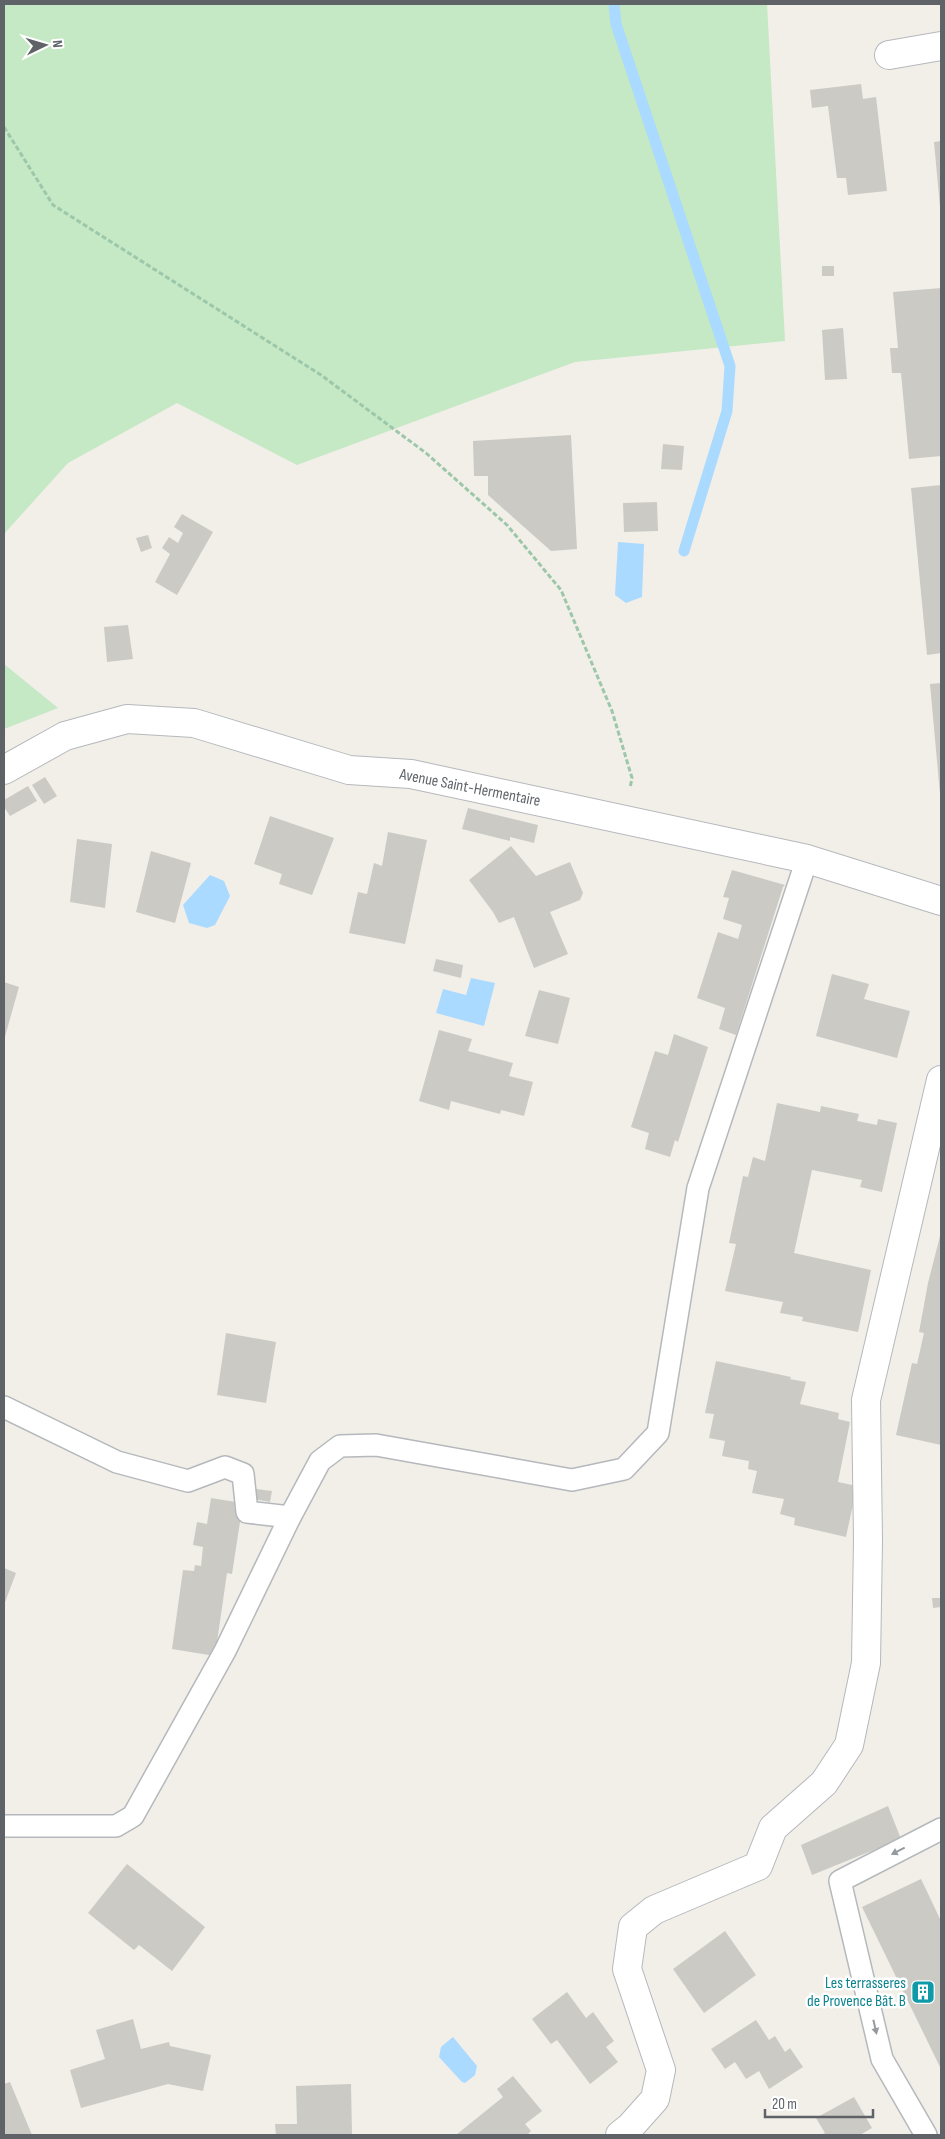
<svg xmlns="http://www.w3.org/2000/svg" width="945" height="2139" font-family="'Sofia Sans Condensed',sans-serif">
  <rect width="100%" height="100%" fill="#f1efe8"/>
  <g fill="#c5e8c5">
    <polygon points="4,4 767,4 785,341 575,362 297,465 177,403 68,463 4,534"/>
    <polygon points="4,664 58,708 4,729"/>
  </g>
  <g fill="#aadaff">
    <polygon points="618,542 644,544 642,597 626,603 615,595"/>
    <polygon points="210,875 224,881 230,896 215,925 207,928 189,923 183,905"/>
    <polygon points="471,978 495,983 484,1026 436,1013 443,989 466,995"/>
    <polygon points="453,2037 477,2066 475,2075 465,2083 462,2082 439,2057 441,2047"/>
  </g>
  <g fill="none" stroke-linecap="round" stroke-linejoin="round">
    <polyline stroke="#aadaff" stroke-width="11" points="614,4 616,24 730,366 727,411 684,551"/>
  </g>
  <g fill="#cccac5">
    <polygon points="861,84 863,99 876,97 887,191 848,195 846,178 837,178 828,106 812,108 810,90"/>
    <polygon points="941,141 941,207 940,207 934,142"/>
    <rect x="822" y="266" width="12" height="10"/>
    <polygon points="941,288 941,456 909,459 901,373 892,373 890,348 898,348 893,292"/>
    <polygon points="843,328 847,379 825,380 822,330"/>
    <polygon points="571,435 577,549 551,551 488,495 488,476 474,476 473,441"/>
    <polygon points="663,444 684,446 682,470 661,469"/>
    <polygon points="941,485 941,653 927,655 911,488"/>
    <polygon points="657,502 658,531 624,532 623,503"/>
    <polygon points="182,514 213,532 177,595 155,582 170,554 162,548 169,537 178,543 183,533 174,527"/>
    <polygon points="148,535 152,548 141,552 136,538"/>
    <polygon points="128,625 133,659 107,662 104,627"/>
    <polygon points="941,683 941,793 940,794 930,684"/>
    <polygon points="45,777 57,796 44,804 32,785"/>
    <polygon points="28,786 37,801 10,816 4,807 4,800"/>
    <polygon points="468,808 538,825 534,843 510,837 510,841 462,829"/>
    <polygon points="270,816 334,838 312,895 279,884 282,874 254,864"/>
    <polygon points="388,832 427,840 405,944 349,933 358,892 367,894 374,863 382,866"/>
    <polygon points="77,839 112,844 105,908 70,902"/>
    <polygon points="511,846 536,876 570,862 583,893 580,900 550,912 568,954 534,968 514,917 499,923 493,912 469,880"/>
    <polygon points="151,851 191,863 175,923 136,912"/>
    <polygon points="732,870 785,885 783,887 736,1035 719,1029 725,1008 697,998 718,932 738,939 742,925 723,919 729,898 723,897"/>
    <polygon points="436,959 463,965 461,978 433,971"/>
    <polygon points="832,974 869,984 864,999 910,1011 897,1058 816,1036"/>
    <polygon points="4,982 19,987 4,1040"/>
    <polygon points="539,990 570,998 558,1044 525,1036"/>
    <polygon points="439,1030 472,1039 468,1051 513,1063 509,1076 533,1082 524,1116 501,1110 500,1114 451,1101 449,1110 419,1101"/>
    <polygon points="674,1034 708,1047 678,1142 675,1140 670,1157 645,1149 649,1133 631,1127 655,1051 668,1055"/>
    <polygon points="777,1103 820,1112 821,1106 859,1114 857,1121 877,1125 878,1119 897,1123 882,1192 860,1187 862,1180 812,1170 794,1253 871,1270 858,1332 802,1321 803,1317 780,1313 783,1302 725,1291 736,1244 729,1243 743,1176 748,1177 753,1157 765,1161"/>
    <polygon points="940,1236 941,1236 941,1445 896,1435 912,1363 917,1364 924,1333 919,1332 928,1283"/>
    <polygon points="226,1333 276,1342 266,1403 217,1395"/>
    <polygon points="716,1361 791,1377 790,1379 806,1382 800,1404 839,1413 838,1419 850,1422 838,1482 857,1486 846,1537 794,1525 795,1518 780,1514 784,1499 752,1493 757,1471 748,1469 749,1461 722,1456 725,1441 709,1438 714,1414 705,1413"/>
    <polygon points="256,1489 272,1491 270,1502 254,1499"/>
    <polygon points="211,1498 236,1502 234,1508 242,1509 232,1574 227,1573 215,1656 172,1649 183,1570 194,1571 195,1565 201,1566 203,1547 193,1545 197,1522 207,1524"/>
    <polygon points="4,1568 16,1573 4,1605"/>
    <polygon points="932,1598 941,1598 941,1607 933,1608"/>
    <polygon points="888,1806 901,1839 812,1875 801,1845"/>
    <polygon points="127,1864 205,1927 172,1971 139,1945 134,1950 88,1913"/>
    <polygon points="921,1879 941,1921 941,2069 862,1907"/>
    <polygon points="725,1931 756,1975 704,2013 673,1969"/>
    <polygon points="567,1992 586,2018 593,2012 614,2041 606,2047 618,2062 590,2084 557,2040 551,2044 532,2019"/>
    <polygon points="133,2019 141,2049 169,2042 170,2046 211,2055 203,2091 168,2084 81,2108 70,2070 105,2059 96,2030"/>
    <polygon points="756,2020 769,2040 775,2036 785,2052 790,2048 803,2067 769,2089 759,2071 746,2079 735,2062 725,2069 711,2049"/>
    <polygon points="513,2076 542,2111 525,2124 531,2131 527,2135 456,2135 503,2097 497,2089"/>
    <polygon points="10,2082 32,2135 4,2135 4,2084"/>
    <polygon points="351,2084 352,2135 276,2135 275,2124 297,2124 296,2086"/>
    <polygon points="854,2097 872,2128 860,2135 821,2135 825,2133 816,2118"/>
  </g>
  <g fill="none" stroke-linecap="round" stroke-linejoin="round">
    <g stroke="#b5b8bc" stroke-width="24">
      <g id="service">
        <polyline points="4,1407 117,1462 188,1481 225,1467 243,1474 247,1512 290,1517 320,1461 340,1446 376,1445 572,1480 624,1469 658,1433 698,1188 807,859"/>
        <polyline points="4,1826 116,1826 133,1816 225,1651 290,1517"/>
        <polyline points="926,2135 882,2059 840,1881 941,1829"/>
      </g>
    </g>
    <g stroke="#b5b8bc" stroke-width="30">
      <g id="minor">
        <polyline points="889,55 941,46"/>
        <polyline points="620,2135 630,2127 655,2099 661,2070 627,1969 633,1927 654,1910 758,1866 773,1828 824,1783 849,1745 866,1663 868,1540 866,1400 941,1080"/>
      </g>
    </g>
    <g stroke="#b5b8bc" stroke-width="30">
      <polyline id="tertiary" points="4,770 65,736 127,719 194,723 349,770 411,774 807,859 941,901"/>
    </g>
    <polyline stroke="#9cc7a9" stroke-width="3" stroke-dasharray="5 2.5" stroke-linecap="butt" points="4,127 53,205 321,375 426,453 507,525 561,590 612,711 632,778 630,788"/>
    <use href="#service" stroke="#fff" stroke-width="21"/>
    <use href="#minor" stroke="#fff" stroke-width="28"/>
    <use href="#tertiary" stroke="#fff" stroke-width="28"/>
  </g>
  <defs><path id="oneway-solid" d="M-6-.8H1V-3.2L6.5 0L1 3.2V.8H-6Z" transform="scale(1.25)"/></defs>
  <g fill="#979a9d">
    <use href="#oneway-solid" transform="translate(898 1851) rotate(153)"/>
    <use href="#oneway-solid" transform="translate(875 2027) rotate(77)"/>
  </g>
  <defs>
    <g id="building-square" transform="scale(1.25)"><rect x="-9" y="-9" width="18" height="18" rx="4" fill="#0f9aa8" stroke="#fff"/><path d="M-4-6H4V6H1V3H-1V6H-4ZM-2.5-4.3h1.7v1.8h-1.7ZM.8-4.3h1.7v1.8H.8ZM-2.5-1h1.7V.8h-1.7ZM.8-1h1.7V.8H.8Z" fill="#fff"/></g>
  </defs>
  <g fill-rule="evenodd">
    <use href="#building-square" x="923" y="1992"/>
  </g>
  <g text-anchor="middle" dominant-baseline="central" stroke-width="5" stroke-linejoin="round" paint-order="stroke">
    <g font-size="16" fill="#5f6368" stroke="#fff">
      <text transform="translate(470 788) rotate(11)">Avenue Saint-Hermentaire</text>
    </g>
    <g font-size="16" fill="#0d838f" stroke="#fff" text-anchor="end">
      <text x="906" y="1983">Les terrasseres<tspan x="906" dy="18">de Provence Bât. B</tspan></text>
    </g>
  </g>
  <rect width="945" height="2139" fill="none" stroke="#5f6368" stroke-width="10"/>
  <g transform="translate(45 45) rotate(85)" stroke="#ffffff" stroke-width="4" paint-order="stroke">
  <path d="M0-4L9 19L0 12L-9 19Z" fill="#5f6368"/>
  <text y="-8" font-size="14" font-weight="bold" text-anchor="middle" fill="#5f6368">N</text>
  </g>
  <path d="M765 2109v8h108v-8" fill="none" stroke="#5f6368" stroke-width="2.5"/>
  <text x="772" y="2109" font-size="15" fill="#5f6368" stroke="#ffffff" stroke-width="4" paint-order="stroke">20 m</text>
</svg>
